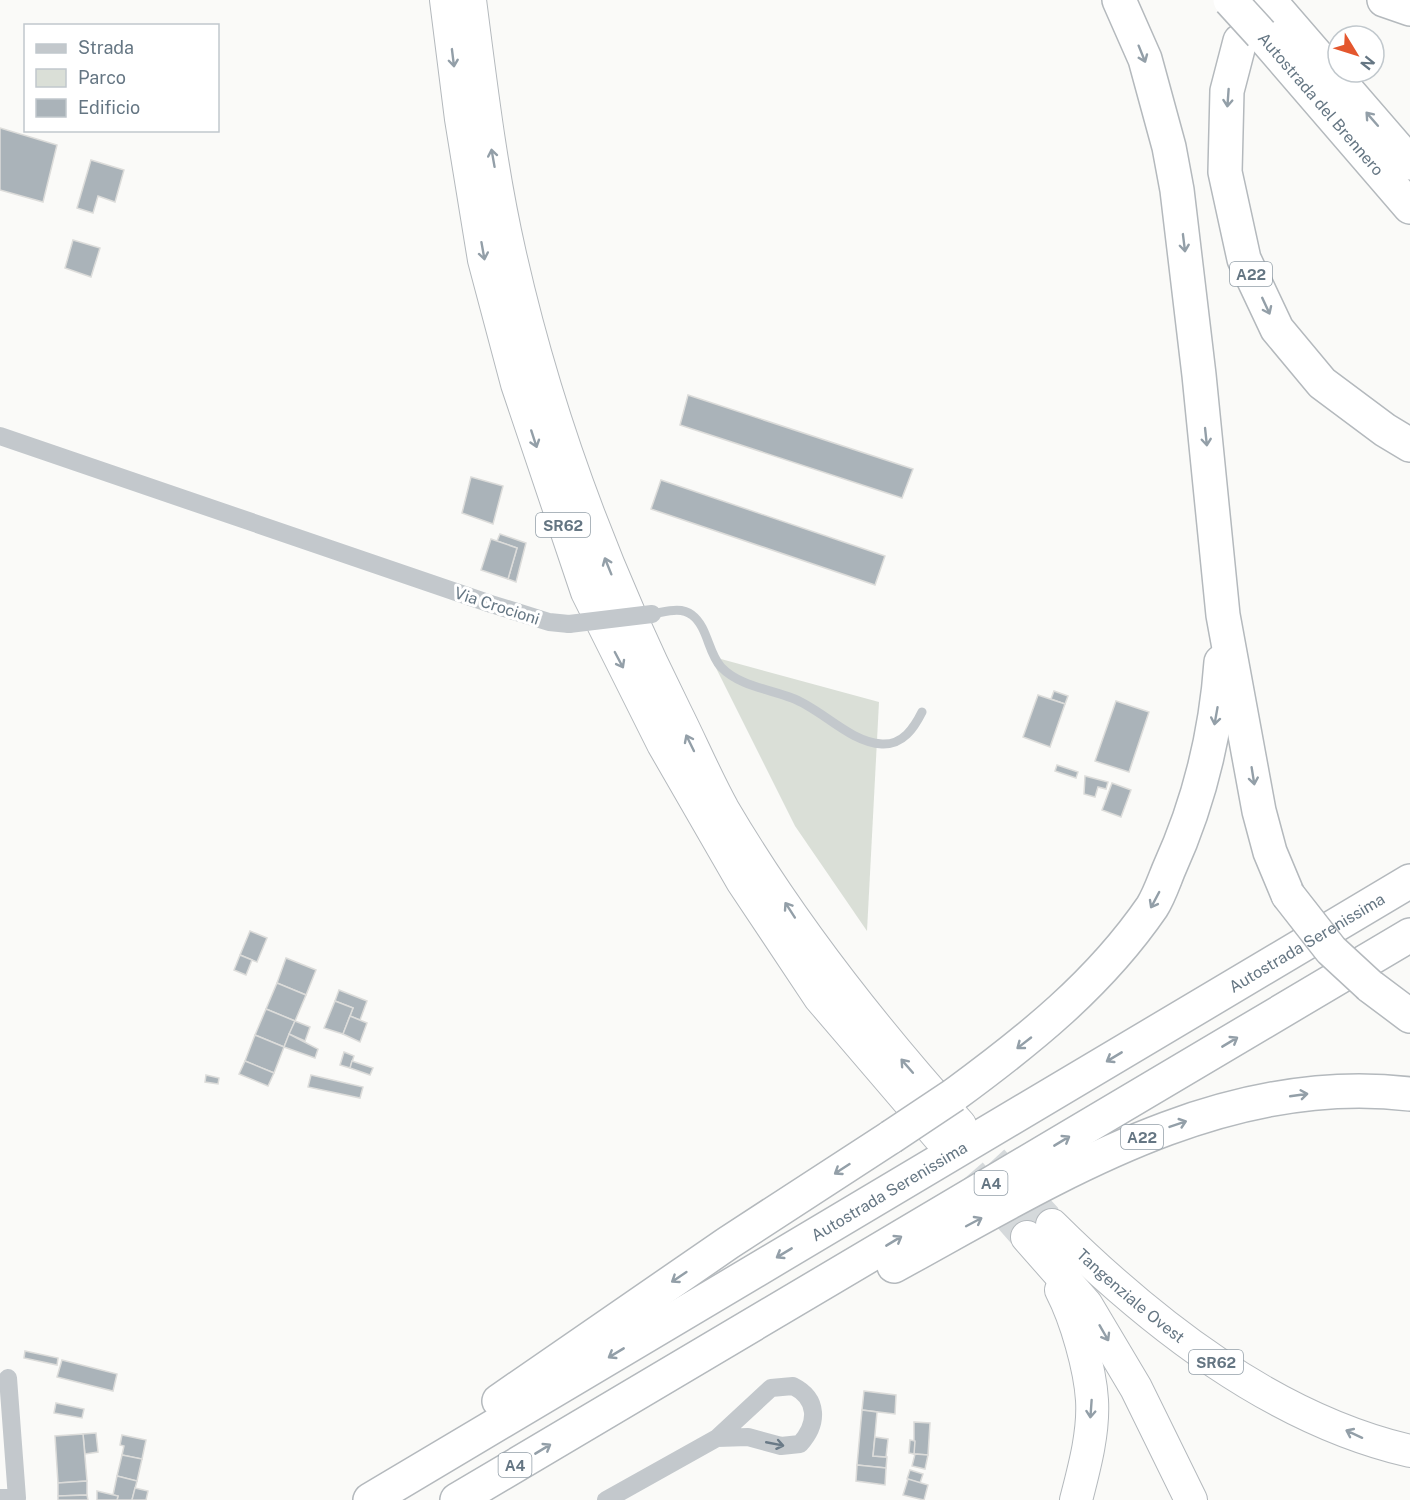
<svg xmlns="http://www.w3.org/2000/svg" width="1410" height="1500" font-family="'Public Sans',sans-serif">
  <rect width="100%" height="100%" fill="#fafaf8"/>
  <polygon fill="#dadfd7" points="710,656 879,702 867,931 795,826"/>
  <g fill="#aab3b9" stroke="#dcdcda" stroke-width="1.5">
    <polygon points="0,128 57,145 43,202 0,190"/>
    <polygon points="91,160 124,170 115,202 98,196 93,213 77,208"/>
    <polygon points="73,240 100,248 91,277 65,268"/>
    <polygon points="688,395 913,469 902,498 680,425"/>
    <polygon points="471,477 503,486 493,524 462,513"/>
    <polygon points="661,480 885,556 875,585 651,509"/>
    <polygon points="500,534 526,543 516,582 508,579 517,548 497,541"/>
    <polygon points="491,539 517,548 508,579 481,570"/>
    <polygon points="1054,691 1068,696 1065,704 1051,699"/>
    <polygon points="1038,695 1065,704 1050,747 1023,737"/>
    <polygon points="1116,701 1149,712 1129,772 1095,761"/>
    <polygon points="1057,765 1078,772 1076,778 1055,771"/>
    <polygon points="1085,776 1108,782 1106,789 1098,787 1095,797 1084,794"/>
    <polygon points="1112,783 1131,790 1121,817 1102,810"/>
    <polygon points="250,931 267,938 257,962 240,955"/>
    <polygon points="240,955 252,960 246,975 234,970"/>
    <polygon points="286,958 316,970 306,995 277,983"/>
    <polygon points="277,983 306,995 295,1021 266,1009"/>
    <polygon points="339,990 367,1001 360,1020 350,1016 353,1008 335,1001"/>
    <polygon points="335,1001 353,1008 343,1034 324,1028"/>
    <polygon points="266,1009 295,1021 284,1047 255,1035"/>
    <polygon points="350,1016 367,1023 360,1042 343,1034"/>
    <polygon points="295,1021 310,1027 305,1041 289,1034"/>
    <polygon points="289,1034 318,1049 315,1058 284,1047"/>
    <polygon points="255,1035 284,1047 274,1073 245,1061"/>
    <polygon points="344,1052 354,1056 350,1068 340,1065"/>
    <polygon points="245,1061 274,1073 268,1086 239,1074"/>
    <polygon points="352,1061 373,1068 370,1075 350,1068"/>
    <polygon points="206,1075 219,1078 218,1084 205,1082"/>
    <polygon points="311,1075 363,1087 360,1098 308,1087"/>
    <polygon points="25,1351 58,1358 57,1365 24,1358"/>
    <polygon points="62,1360 117,1374 113,1391 57,1377"/>
    <polygon points="864,1391 896,1395 895,1414 862,1410"/>
    <polygon points="56,1403 84,1409 82,1418 54,1413"/>
    <polygon points="862,1410 877,1412 873,1456 887,1457 886,1468 857,1465"/>
    <polygon points="914,1422 930,1423 928,1455 914,1454"/>
    <polygon points="96,1433 98,1452 85,1454 83,1434"/>
    <polygon points="83,1434 87,1481 58,1483 55,1436"/>
    <polygon points="122,1435 146,1440 142,1459 122,1455 124,1446 120,1445"/>
    <polygon points="875,1437 888,1439 886,1457 873,1456"/>
    <polygon points="910,1440 915,1441 914,1454 909,1453"/>
    <polygon points="915,1454 928,1455 925,1469 912,1466"/>
    <polygon points="122,1455 142,1459 137,1481 117,1476"/>
    <polygon points="857,1465 886,1468 885,1485 856,1481"/>
    <polygon points="910,1470 923,1474 920,1483 907,1479"/>
    <polygon points="117,1476 137,1481 132,1500 117,1500 118,1496 113,1495"/>
    <polygon points="908,1479 928,1485 924,1500 903,1495"/>
    <polygon points="87,1481 87,1495 58,1496 58,1483"/>
    <polygon points="135,1488 148,1491 146,1500 132,1500"/>
    <polygon points="97,1491 118,1496 117,1500 97,1500"/>
    <polygon points="87,1495 88,1500 58,1500 58,1496"/>
  </g>
  <g fill="none" stroke-linecap="round" stroke-linejoin="round">
    <g stroke="#d5d9db" stroke-width="32" stroke-dasharray="32 16" stroke-linecap="butt">
      <polyline points="960,1125 1052,1225"/>
      <polyline points="939,1137 1027,1237"/>
    </g>
    <g stroke="#b4b9bd" stroke-width="34">
      <g id="trunk">
        <polyline points="446,0 461,119 484,260 517,384 587,592 663,744 742,881 820,998 939,1137"/>
        <path d="M470,0C481,85 491,171 510,254C546,414 603,567 676,713C692,745 706,778 723,809C790,923 872,1027 960,1125"/>
        <path id="s1" d="M1052,1225C1150,1322 1272,1419 1410,1451"/>
        <polyline points="1027,1237 1086,1304 1136,1388 1191,1500"/>
        <path d="M1061,1290C1076,1319 1090,1368 1092,1400C1094,1433 1084,1469 1076,1500"/>
      </g>
    </g>
    <g stroke="#b4b9bd" stroke-width="36">
      <g id="motorway">
        <polyline points="1119,0 1145,59 1169,147 1177,190 1199,375 1223,615 1259,811 1270,852 1288,895"/>
        <polyline points="1269,0 1410,163"/>
        <polyline points="1384,0 1410,9"/>
        <path id="s2" d="M1261,34L1410,207"/>
        <polyline points="1240,41 1227,91 1225,172 1244,259 1277,329 1322,383 1385,430 1410,445"/>
        <polyline points="1370,986 1410,1016"/>
        <path d="M954,1095C1029,1040 1099,984 1152,907C1159,896 1164,881 1169,869C1199,803 1216,734 1221,662"/>
        <path d="M894,1266C1053,1179 1221,1071 1410,1094"/>
        <polyline points="499,1401 728,1243 891,1137"/>
        <path id="s3" d="M370,1500L1410,881"/>
        <polyline points="457,1500 1410,935"/>
      </g>
    </g>
    <path stroke="#c3c8cc" stroke-width="9" d="M652,614C665,612 681,606 692,615C708,627 708,653 721,667C739,686 769,689 792,698C822,709 849,742 882,744C903,745 914,728 922,712"/>
    <g stroke="#c3c8cc" stroke-width="18">
      <polyline points="0,436 491,604 549,622 569,624"/>
      <polyline points="0,1498 17,1498 8,1378"/>
      <path d="M606,1500L717,1438L771,1388L793,1386C819,1399 818,1424 800,1444L781,1446L748,1437L717,1438"/>
    </g>
    <use href="#trunk" stroke="#fff" stroke-width="32"/>
    <use href="#motorway" stroke="#fff" stroke-width="33"/>
    <g stroke="#b4b9bd" stroke-width="36" stroke-linecap="butt">
      <g id="motorway-bridge">
        <polyline points="1230,0 1261,34"/>
        <polyline points="1288,895 1331,950 1370,986"/>
        <polyline points="891,1137 954,1095"/>
      </g>
    </g>
    <polyline stroke="#c3c8cc" stroke-width="18" points="569,624 652,614"/>
    <use href="#motorway-bridge" stroke="#fff" stroke-width="33"/>
  </g>
  <defs><path id="oneway-shaft" d="M-6 0H5M1.5-3L5.5 0L1.5 3" fill="none" stroke-width="1.6" stroke-linecap="round" stroke-linejoin="round" transform="scale(1.5)"/></defs>
  <g stroke="#939fa8">
    <use href="#oneway-shaft" transform="translate(1142 54) rotate(68)"/>
    <use href="#oneway-shaft" transform="translate(453 58) rotate(83)"/>
    <use href="#oneway-shaft" transform="translate(1228 98) rotate(94)"/>
    <use href="#oneway-shaft" transform="translate(1372 119) rotate(-131)"/>
    <use href="#oneway-shaft" transform="translate(493 158) rotate(-100)"/>
    <use href="#oneway-shaft" transform="translate(1184 243) rotate(83)"/>
    <use href="#oneway-shaft" transform="translate(483 251) rotate(80)"/>
    <use href="#oneway-shaft" transform="translate(1266 306) rotate(65)"/>
    <use href="#oneway-shaft" transform="translate(1206 437) rotate(84)"/>
    <use href="#oneway-shaft" transform="translate(534 439) rotate(72)"/>
    <use href="#oneway-shaft" transform="translate(608 566) rotate(-112)"/>
    <use href="#oneway-shaft" transform="translate(619 660) rotate(62)"/>
    <use href="#oneway-shaft" transform="translate(1216 716) rotate(100)"/>
    <use href="#oneway-shaft" transform="translate(690 743) rotate(-116)"/>
    <use href="#oneway-shaft" transform="translate(1253 776) rotate(81)"/>
    <use href="#oneway-shaft" transform="translate(1155 900) rotate(118)"/>
    <use href="#oneway-shaft" transform="translate(790 910) rotate(-123)"/>
    <use href="#oneway-shaft" transform="translate(1230 1042) rotate(-31)"/>
    <use href="#oneway-shaft" transform="translate(1024 1043) rotate(142)"/>
    <use href="#oneway-shaft" transform="translate(1114 1057) rotate(149)"/>
    <use href="#oneway-shaft" transform="translate(907 1066) rotate(-131)"/>
    <use href="#oneway-shaft" transform="translate(1299 1095) rotate(-8)"/>
    <use href="#oneway-shaft" transform="translate(1178 1124) rotate(-19)"/>
    <use href="#oneway-shaft" transform="translate(1062 1141) rotate(-31)"/>
    <use href="#oneway-shaft" transform="translate(842 1169) rotate(147)"/>
    <use href="#oneway-shaft" transform="translate(974 1222) rotate(-28)"/>
    <use href="#oneway-shaft" transform="translate(894 1241) rotate(-31)"/>
    <use href="#oneway-shaft" transform="translate(784 1253) rotate(149)"/>
    <use href="#oneway-shaft" transform="translate(679 1277) rotate(146)"/>
    <use href="#oneway-shaft" transform="translate(1104 1333) rotate(60)"/>
    <use href="#oneway-shaft" transform="translate(616 1353) rotate(149)"/>
    <use href="#oneway-shaft" transform="translate(1091 1409) rotate(94)"/>
    <use href="#oneway-shaft" transform="translate(1354 1434) rotate(-155)"/>
    <use href="#oneway-shaft" transform="translate(543 1449) rotate(-31)"/>
  </g>
  <use stroke="#6a7a87" href="#oneway-shaft" transform="translate(775 1444) rotate(11)"/>
  <g text-anchor="middle" dominant-baseline="central" stroke-width="6" stroke-linejoin="round" paint-order="stroke">
    <g fill="#fff" stroke="#939fa8" stroke-width="1.5">
      <rect x="1230" y="262" width="42" height="24" rx="4.5"/>
      <rect x="536" y="513" width="54" height="24" rx="4.5"/>
      <rect x="1121" y="1125" width="42" height="24" rx="4.5"/>
      <rect x="974.5" y="1171" width="33" height="24" rx="4.5"/>
      <rect x="1189" y="1350" width="54" height="24" rx="4.5"/>
      <rect x="498.5" y="1453" width="33" height="24" rx="4.5"/>
    </g>
    <g font-size="15" font-weight="bold" fill="#657683">
      <text x="1251" y="274">A22</text>
      <text x="563" y="525">SR62</text>
      <text x="1142" y="1137">A22</text>
      <text x="991" y="1183">A4</text>
      <text x="1216" y="1362">SR62</text>
      <text x="515" y="1465">A4</text>
    </g>
    <g font-size="16" fill="#657683" stroke="#fff">
      <text stroke="none"><textPath href="#s2" startOffset="92">Autostrada del Brennero</textPath></text>
      <text transform="translate(497 606) rotate(18)">Via Crocioni</text>
      <text stroke="none"><textPath href="#s3" startOffset="1090">Autostrada Serenissima</textPath></text>
      <text stroke="none"><textPath href="#s3" startOffset="604">Autostrada Serenissima</textPath></text>
      <text stroke="none"><textPath href="#s1" startOffset="106">Tangenziale Ovest</textPath></text>
    </g>
  </g>
  <rect x="24" y="24" width="195" height="108" fill="#ffffff" stroke="#c1c8cd" stroke-width="1.5"/>
  <rect x="36" y="44" width="30" height="9" fill="#c3c8cc" stroke="#c1c8cd" stroke-width="1.5"/>
  <text x="78" y="54" font-size="18" fill="#657683">Strada</text>
  <rect x="36" y="69" width="30" height="18" fill="#dadfd7" stroke="#c1c8cd" stroke-width="1.5"/>
  <text x="78" y="84" font-size="18" fill="#657683">Parco</text>
  <rect x="36" y="99" width="30" height="18" fill="#aab3b9" stroke="#c1c8cd" stroke-width="1.5"/>
  <text x="78" y="114" font-size="18" fill="#657683">Edificio</text>
  <g transform="translate(1356 54) rotate(128)"><circle r="28" fill="#ffffff" stroke="#c1c8cd" stroke-width="1.5"/>
  <path d="M0-4.5L10 22L0 15L-10 22Z" fill="#e4572e"/>
  <text y="-9" font-size="16" font-weight="bold" text-anchor="middle" fill="#657683">N</text>
  </g>
</svg>
